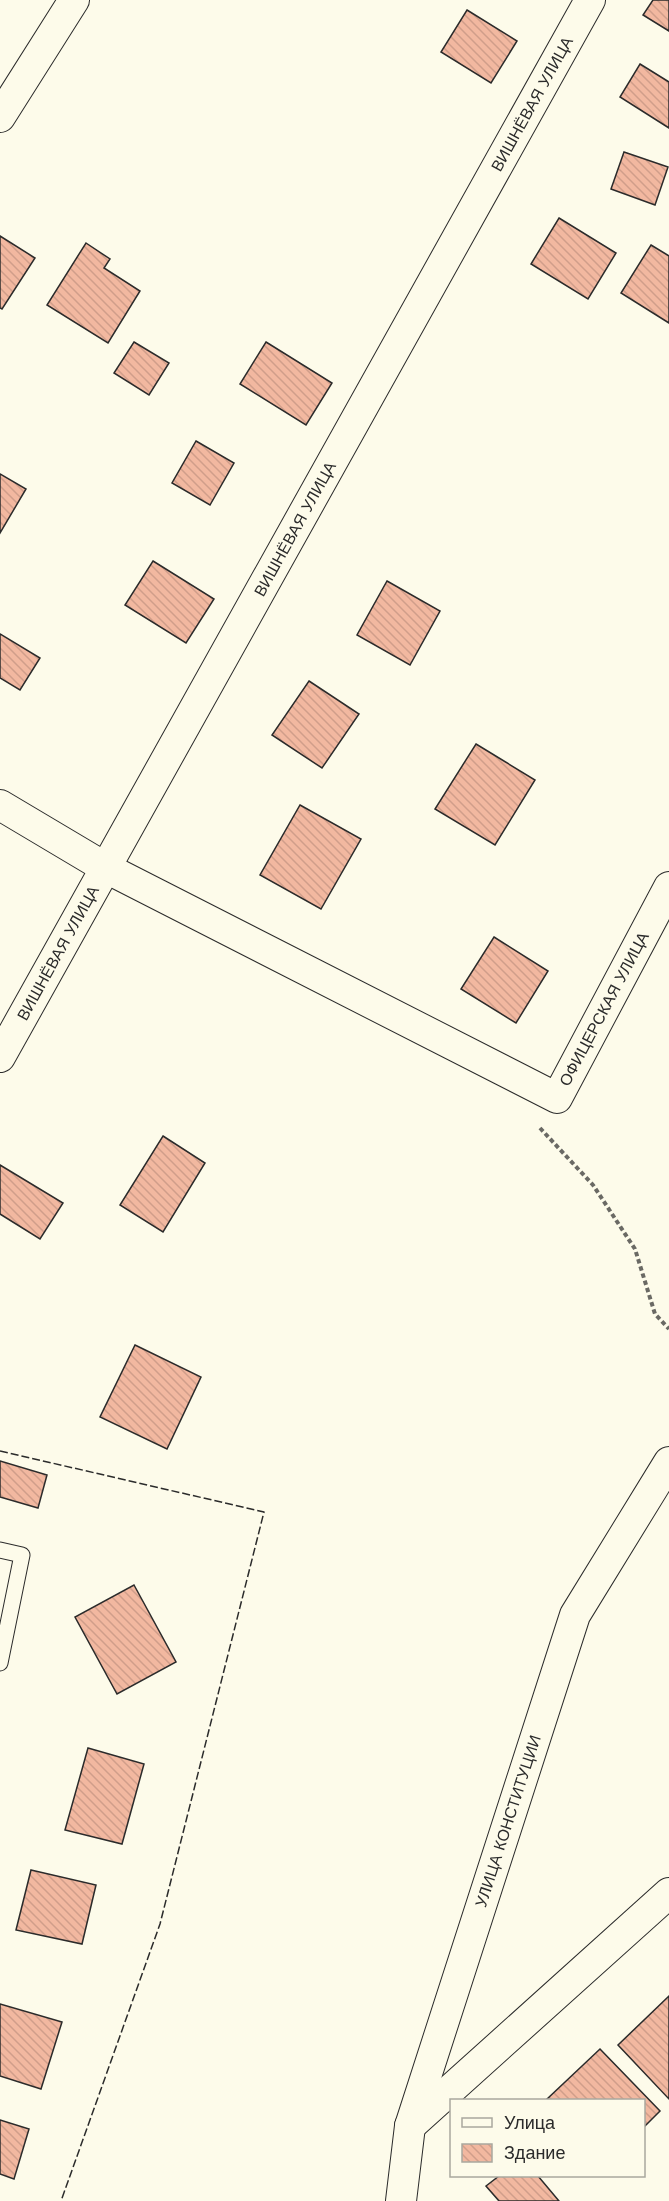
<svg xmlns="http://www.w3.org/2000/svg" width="669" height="2201" font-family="'Work Sans',sans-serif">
  <defs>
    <pattern id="building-back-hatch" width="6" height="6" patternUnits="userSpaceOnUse" patternTransform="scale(1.5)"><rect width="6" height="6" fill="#f2b8a0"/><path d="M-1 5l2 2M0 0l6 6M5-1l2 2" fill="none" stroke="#d09e8a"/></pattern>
  </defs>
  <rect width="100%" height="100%" fill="#fdfbea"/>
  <g fill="url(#building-back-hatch)" stroke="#2b2b2b" stroke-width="1.5">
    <polygon points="653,0 669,0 669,31 643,15"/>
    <polygon points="467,10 517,41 491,83 441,52"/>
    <polygon points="640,64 669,82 669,128 620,97"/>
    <polygon points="624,152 668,167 655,205 611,189"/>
    <polygon points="559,218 616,253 588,299 531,264"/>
    <polygon points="0,236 35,258 2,309 0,308"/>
    <polygon points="86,243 110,259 104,268 140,291 108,343 47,305"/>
    <polygon points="651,245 669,256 669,323 621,293"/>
    <polygon points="134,342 169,363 149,395 114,373"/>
    <polygon points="266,342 332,383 306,425 240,384"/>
    <polygon points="196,441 234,463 210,505 172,483"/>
    <polygon points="0,474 26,489 0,533"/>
    <polygon points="153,561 214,599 186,643 125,605"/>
    <polygon points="387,581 440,611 410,665 357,635"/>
    <polygon points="0,634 40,658 20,690 0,678"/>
    <polygon points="309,681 359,714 322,768 272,735"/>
    <polygon points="476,744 535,780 495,845 435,809"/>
    <polygon points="300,805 361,839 321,909 260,875"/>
    <polygon points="494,937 548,971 516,1023 461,989"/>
    <polygon points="163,1136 205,1163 163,1232 120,1205"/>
    <polygon points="0,1165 63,1203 40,1239 0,1214"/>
    <polygon points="135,1345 201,1377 167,1449 100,1417"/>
    <polygon points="0,1461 47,1475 38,1508 0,1497"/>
    <polygon points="134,1585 176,1662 117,1694 75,1617"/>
    <polygon points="88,1748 144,1764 122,1844 65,1830"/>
    <polygon points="31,1870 96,1885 82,1944 16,1930"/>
    <polygon points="669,1996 669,2099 618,2045"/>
    <polygon points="0,2004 62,2022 41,2089 0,2076"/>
    <polygon points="600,2049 660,2111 644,2127 644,2100 546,2100"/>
    <polygon points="0,2120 29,2129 14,2179 0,2174"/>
    <polygon points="499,2176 538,2176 559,2201 499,2201 486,2186"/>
  </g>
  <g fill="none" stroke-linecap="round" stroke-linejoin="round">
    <g stroke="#2b2b2b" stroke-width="17">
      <polyline id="service" points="0,1550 22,1555 0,1663"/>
    </g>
    <g stroke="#2b2b2b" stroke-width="32">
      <g id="minor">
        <polyline points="0,117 74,0"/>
        <polyline points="0,805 106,868 557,1098 669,887"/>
        <polyline points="0,1057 590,0"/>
        <polyline points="410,2126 669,1893"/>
        <polyline points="401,2201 410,2126 575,1615 669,1462"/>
      </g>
    </g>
    <polyline stroke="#6a6964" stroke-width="4" stroke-dasharray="4.5 3" stroke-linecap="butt" points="540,1128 593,1185 635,1249 655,1314 669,1329"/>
    <use href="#service" stroke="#fdfbea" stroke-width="15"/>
    <use href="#minor" stroke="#fdfbea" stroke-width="30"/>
    <polyline stroke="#2b2b2b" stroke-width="1.5" stroke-dasharray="8 3" stroke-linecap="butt" points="0,1451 264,1512 160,1924 61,2201"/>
  </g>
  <g text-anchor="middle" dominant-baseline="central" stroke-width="4.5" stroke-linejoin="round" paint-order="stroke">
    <g font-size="16" fill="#2b2b2b" stroke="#fdfbea">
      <text transform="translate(532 104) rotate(-61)">ВИШНЁВАЯ УЛИЦА</text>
      <text transform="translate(295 529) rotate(-61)">ВИШНЁВАЯ УЛИЦА</text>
      <text transform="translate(58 953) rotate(-61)">ВИШНЁВАЯ УЛИЦА</text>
      <text transform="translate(604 1009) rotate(-62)">ОФИЦЕРСКАЯ УЛИЦА</text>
      <text transform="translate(508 1821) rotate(-72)">УЛИЦА КОНСТИТУЦИИ</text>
    </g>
  </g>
  <rect x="450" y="2099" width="195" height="78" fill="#fdfbea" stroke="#a9a89e" stroke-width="1.5"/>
  <rect x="462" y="2118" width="30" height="9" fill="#fdfbea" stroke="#a9a89e" stroke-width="1.5"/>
  <text x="504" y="2129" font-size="18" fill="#2b2b2b">Улица</text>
  <rect x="462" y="2144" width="30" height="18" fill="url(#building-back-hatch)" stroke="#a9a89e" stroke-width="1.5"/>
  <text x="504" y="2159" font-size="18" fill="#2b2b2b">Здание</text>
</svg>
